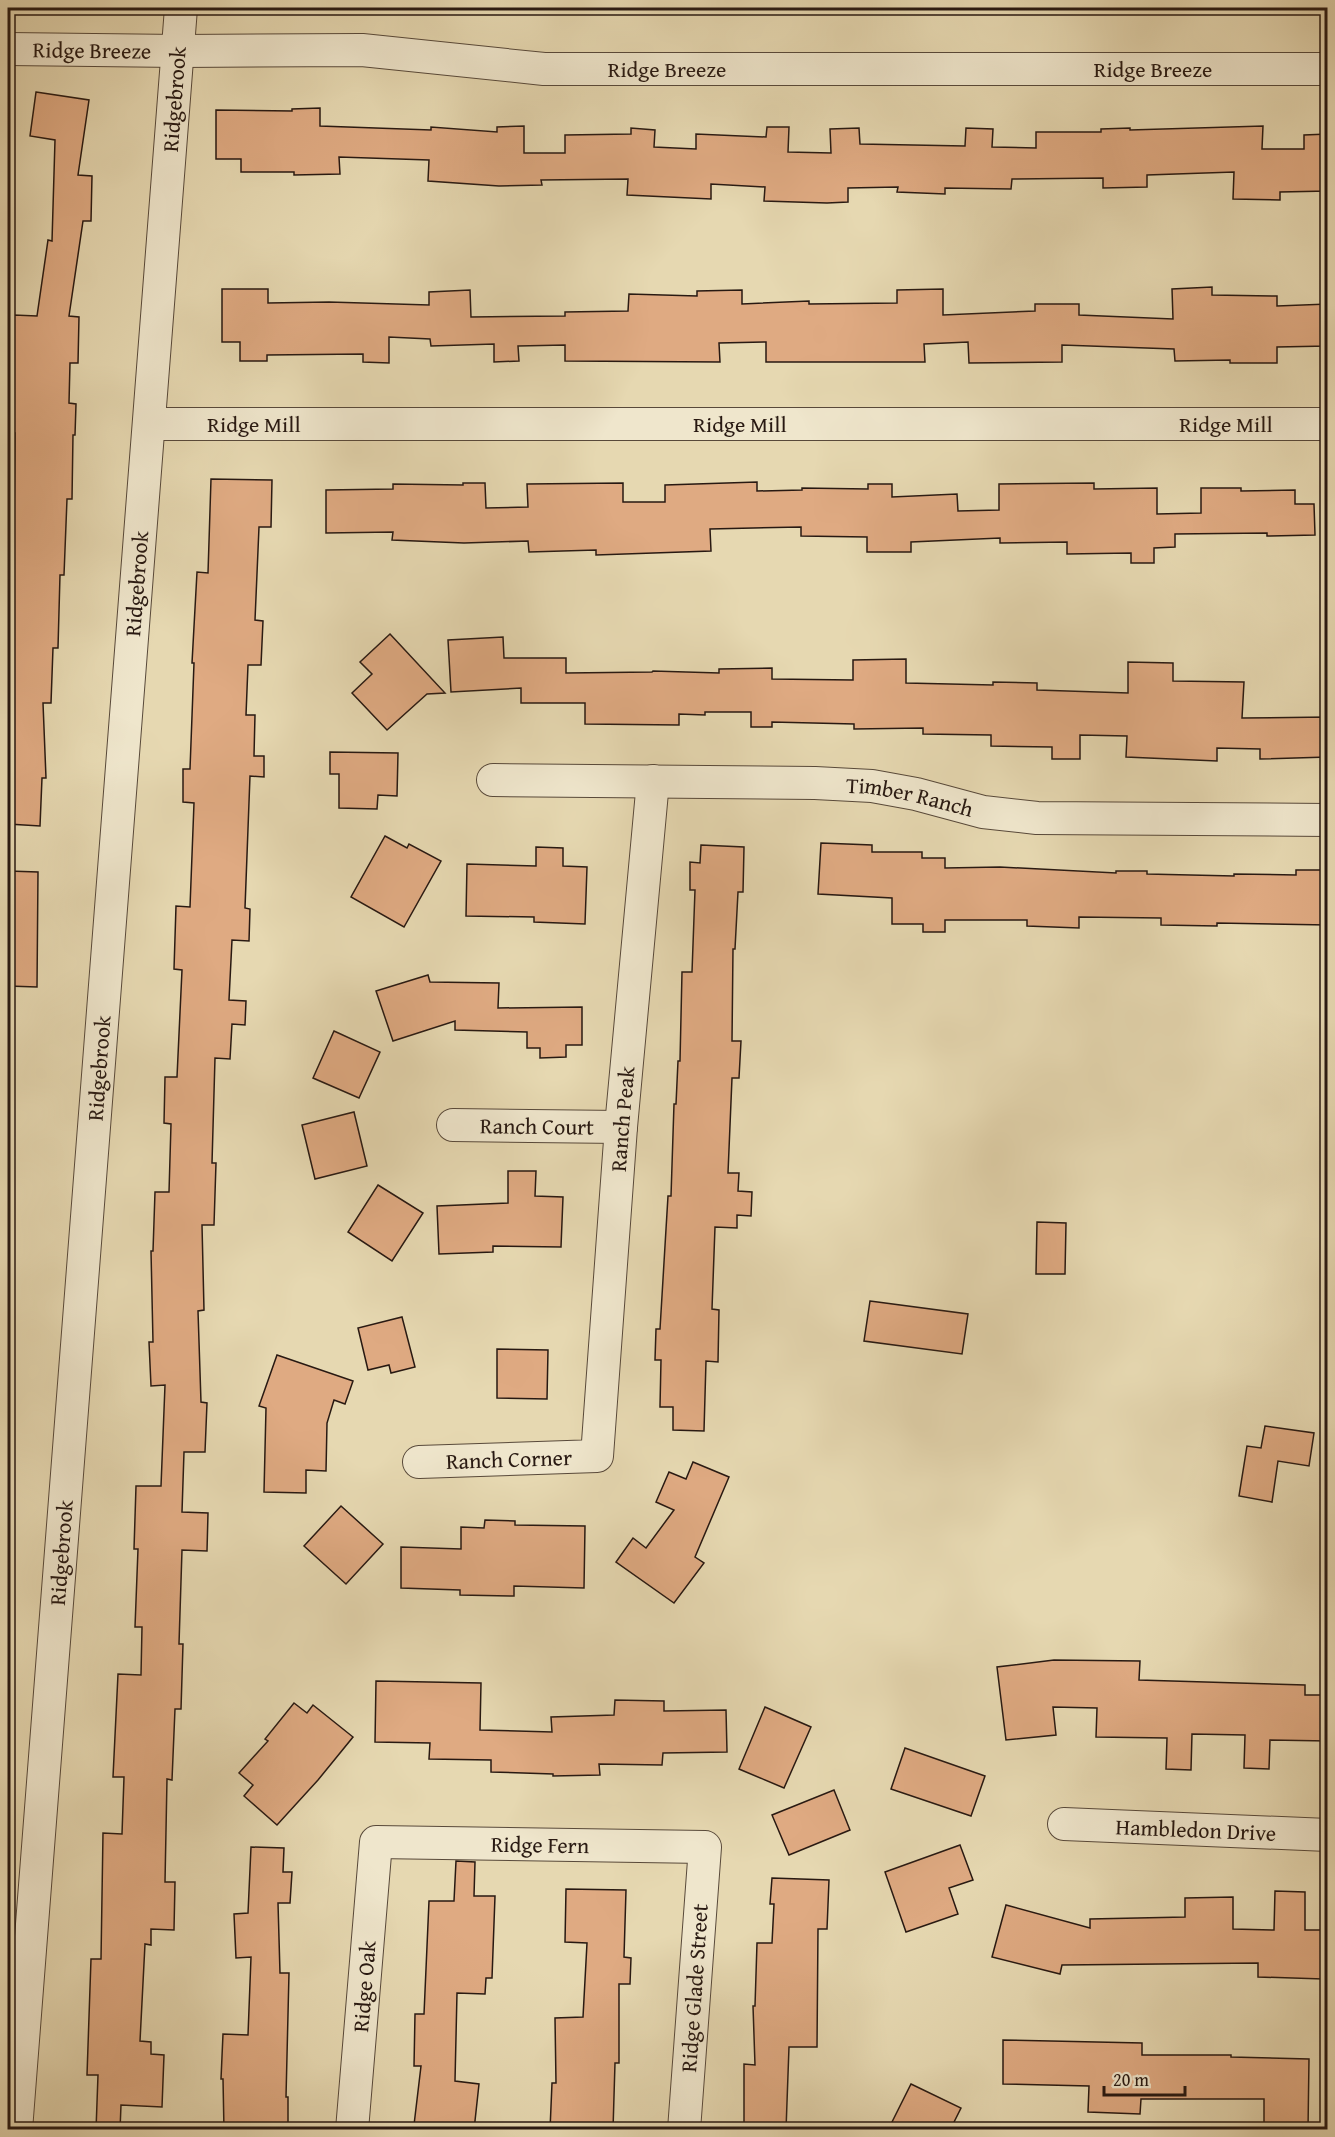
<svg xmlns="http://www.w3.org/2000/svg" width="1335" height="2137" font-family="'Gentium Book Plus',serif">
  <rect width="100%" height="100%" fill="#e6d8b1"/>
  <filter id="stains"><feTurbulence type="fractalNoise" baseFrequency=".00333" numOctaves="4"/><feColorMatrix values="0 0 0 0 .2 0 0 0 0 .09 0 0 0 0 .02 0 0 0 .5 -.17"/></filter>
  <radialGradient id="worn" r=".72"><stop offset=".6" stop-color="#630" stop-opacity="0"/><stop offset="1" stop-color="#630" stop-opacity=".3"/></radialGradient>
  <g fill="#dfaa82" stroke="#281912" stroke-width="1.5">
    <polygon points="36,92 89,100 78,175 92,176 91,221 83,221 69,316 79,317 78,363 70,363 69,403 76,404 75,435 73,435 72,499 67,499 64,575 60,575 58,648 53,648 51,703 43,703 46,778 42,778 40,826 8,824 8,524 14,524 15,433 8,433 9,382 12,382 14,315 37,316 48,240 52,241 55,140 30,136"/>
    <polygon points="320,108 320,126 431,130 431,127 497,132 497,127 524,126 524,153 565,153 565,135 631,134 631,128 655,130 654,147 696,149 696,134 766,137 767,127 789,127 788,152 831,153 830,129 859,128 860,144 965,146 966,128 993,129 992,147 1036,148 1036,132 1101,132 1101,129 1130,128 1130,130 1263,126 1262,149 1304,149 1304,135 1328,134 1328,191 1280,192 1280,200 1233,199 1234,172 1147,175 1147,187 1103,188 1103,178 1012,179 1011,189 945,188 945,194 897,192 898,187 848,188 848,202 827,203 764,201 765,187 711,184 711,199 627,195 628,179 541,180 542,185 499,186 428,181 429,160 339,157 340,174 294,175 294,172 241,172 241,159 216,159 216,110 292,111 292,109"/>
    <polygon points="1212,287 1212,295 1277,296 1277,306 1328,304 1328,346 1277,347 1277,363 1230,363 1230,360 1175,361 1174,349 1062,345 1062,362 969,363 968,342 924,344 925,362 766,362 766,342 719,343 720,362 565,361 565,345 518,346 519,361 494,362 494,344 431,346 430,339 389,337 389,363 363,362 363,354 267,355 267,361 240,361 240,342 222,342 222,289 268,289 268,303 329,302 429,305 429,292 470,290 471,317 565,316 565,312 628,311 629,294 697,296 697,291 742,290 742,304 809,301 809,304 897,303 897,290 943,289 943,315 1035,311 1035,304 1079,304 1079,315 1173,319 1172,289"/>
    <polygon points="211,479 272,480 271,527 259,527 255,620 263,621 261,665 248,665 246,715 255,715 254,756 264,756 264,777 250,776 245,908 250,909 249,941 232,940 229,1000 246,1001 245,1025 232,1024 230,1059 215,1058 212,1163 216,1163 214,1225 202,1225 204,1310 198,1311 201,1402 207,1403 205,1452 184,1452 182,1512 208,1513 207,1551 182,1550 179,1644 183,1644 181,1709 175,1709 172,1780 167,1779 165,1882 175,1882 174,1930 151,1929 151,1945 145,1944 140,2041 151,2042 151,2054 164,2055 162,2107 121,2105 120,2130 96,2130 98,2075 87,2075 91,1959 101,1959 103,1833 122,1834 124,1777 113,1777 118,1674 141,1675 142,1627 135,1627 138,1549 134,1549 136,1486 161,1486 165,1385 151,1386 149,1342 153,1342 151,1251 153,1251 155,1192 169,1192 171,1124 164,1123 165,1077 177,1077 182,970 174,969 176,906 190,907 194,803 183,802 183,769 190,769 194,663 192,663 197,572 208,573"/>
    <polygon points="757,482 757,491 802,490 802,488 868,489 868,484 892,484 892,497 957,494 958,511 999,510 999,484 1094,483 1094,489 1157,488 1157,514 1201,513 1201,488 1241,488 1241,491 1295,490 1295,504 1314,504 1315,535 1267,536 1267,533 1175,534 1175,547 1154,548 1154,563 1131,563 1131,553 1067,554 1067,542 1000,543 1000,538 911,542 911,552 867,552 867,537 801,536 801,527 710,529 711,551 596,555 596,550 529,552 528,541 464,543 392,540 393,532 326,533 326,490 393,489 393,484 463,485 463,483 485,483 486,508 528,507 527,484 623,483 623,502 665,502 665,485"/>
    <polygon points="390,634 445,693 427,694 387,730 352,693 372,674 360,662"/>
    <polygon points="503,637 504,658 566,658 566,673 652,672 653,671 719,673 719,669 772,668 772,679 853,680 853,660 906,659 906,683 993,685 993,682 1037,683 1037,690 1128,693 1128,662 1173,663 1173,681 1244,682 1242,718 1328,717 1328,757 1260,759 1260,749 1217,748 1217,761 1126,757 1127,736 1080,735 1080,759 1052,759 1052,747 991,746 991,735 923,734 923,728 854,729 854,724 772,722 772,727 751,727 751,712 705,712 705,715 679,714 679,725 585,724 585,703 521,703 521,688 451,692 448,640"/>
    <polygon points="330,752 398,753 397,796 378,795 377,809 339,808 339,774 330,774"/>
    <polygon points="385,836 407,848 409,844 441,861 404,927 351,897"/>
    <polygon points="821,843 872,845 872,852 922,852 922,858 945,858 945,868 1000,867 1116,873 1116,871 1147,871 1147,874 1234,876 1234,874 1296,875 1296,870 1326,870 1326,876 1328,876 1328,925 1217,923 1217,926 1161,925 1161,918 1079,917 1079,928 1027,926 1027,920 945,920 945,932 923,932 923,924 892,924 892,898 818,894"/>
    <polygon points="701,845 744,847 743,892 738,892 735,949 733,949 732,1041 741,1041 739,1078 732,1078 728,1173 739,1173 738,1191 752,1192 751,1216 737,1215 737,1228 715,1227 712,1309 719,1310 718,1362 706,1361 704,1431 673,1430 673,1407 660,1407 661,1360 655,1360 656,1329 660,1329 668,1196 671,1196 674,1104 676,1104 678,1061 680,1061 682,972 692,972 695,890 690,890 690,862 700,863"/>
    <polygon points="536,847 563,848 563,866 587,867 585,924 534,922 534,917 466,916 467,864 536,866"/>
    <polygon points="8,871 38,872 37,987 8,986"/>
    <polygon points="428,975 430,982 499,983 498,1008 582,1007 582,1045 566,1045 566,1057 540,1058 540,1048 527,1048 527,1032 455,1030 455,1021 393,1041 376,991"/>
    <polygon points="334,1031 380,1052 359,1098 313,1078"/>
    <polygon points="354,1112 367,1166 315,1179 302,1125"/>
    <polygon points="508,1171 536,1171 535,1196 563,1197 561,1247 493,1246 493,1252 439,1254 437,1206 508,1203"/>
    <polygon points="378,1185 423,1213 392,1261 348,1232"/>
    <polygon points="1037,1222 1066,1223 1065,1274 1036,1274"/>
    <polygon points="870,1301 968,1314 962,1354 864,1341"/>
    <polygon points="402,1317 415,1367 391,1373 389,1365 368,1370 358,1328"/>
    <polygon points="497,1349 548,1350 547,1399 497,1398"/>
    <polygon points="277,1355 353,1381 345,1404 334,1400 327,1423 326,1471 306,1470 306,1493 264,1492 266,1408 259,1406"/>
    <polygon points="1265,1426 1314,1433 1309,1466 1278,1461 1272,1502 1239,1496 1247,1446 1261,1448"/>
    <polygon points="693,1462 729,1477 695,1557 704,1563 674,1603 616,1562 633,1538 646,1548 674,1510 656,1502 669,1472 686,1479"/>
    <polygon points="341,1506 383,1544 346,1584 304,1546"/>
    <polygon points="485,1520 515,1521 515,1525 585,1526 584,1588 514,1586 514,1596 460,1595 460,1590 401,1588 401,1547 461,1549 461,1527 484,1528"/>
    <polygon points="1054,1660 1140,1661 1139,1680 1305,1685 1305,1695 1328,1695 1328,1741 1270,1740 1269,1769 1244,1768 1245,1735 1192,1734 1191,1770 1166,1769 1167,1738 1096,1737 1097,1708 1053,1707 1056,1735 1006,1740 997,1667"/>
    <polygon points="376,1681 481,1683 480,1730 552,1732 551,1717 614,1715 615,1700 664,1701 664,1711 726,1710 727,1752 663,1753 662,1765 599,1764 600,1775 553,1776 553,1774 491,1772 491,1760 429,1759 430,1743 375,1742"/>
    <polygon points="294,1703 307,1713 313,1705 353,1737 318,1780 277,1825 244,1796 253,1785 239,1773 268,1741 265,1739"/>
    <polygon points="765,1707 811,1727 784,1788 739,1769"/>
    <polygon points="905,1748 985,1776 971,1816 891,1789"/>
    <polygon points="834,1790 850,1830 789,1855 772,1815"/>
    <polygon points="960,1845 973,1880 949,1888 958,1914 906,1932 885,1872"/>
    <polygon points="251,1847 284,1848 283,1872 292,1872 290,1903 278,1903 280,1973 289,1973 286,2097 288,2097 288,2130 224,2130 223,2079 221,2079 223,2034 248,2035 251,1957 236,1958 234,1914 248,1913"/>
    <polygon points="456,1861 475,1862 474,1896 495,1896 492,1978 486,1978 485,1994 457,1993 455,2081 479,2084 474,2130 449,2130 414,2125 421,2066 414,2066 415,2014 424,2014 429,1901 454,1901"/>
    <polygon points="772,1878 829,1880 827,1929 818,1929 817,2047 789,2047 786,2130 744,2130 744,2064 755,2065 753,2006 755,2006 757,1943 772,1943 774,1904 770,1904"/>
    <polygon points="566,1889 626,1890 624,1957 631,1958 630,1984 619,1984 619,2063 615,2063 613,2130 550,2130 552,2083 556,2083 555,2018 583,2017 587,1943 565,1942"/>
    <polygon points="1275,1891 1305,1892 1305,1930 1325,1930 1323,1979 1258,1977 1258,1963 1062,1965 1060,1974 992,1957 1006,1905 1090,1928 1090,1919 1185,1917 1185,1898 1233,1897 1233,1929 1274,1930"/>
    <polygon points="1003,2040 1142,2043 1142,2055 1231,2055 1231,2057 1309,2059 1308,2130 1264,2130 1264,2099 1141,2099 1140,2114 1088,2112 1089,2086 1003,2084"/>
    <polygon points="911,2084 961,2108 950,2130 888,2130"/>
  </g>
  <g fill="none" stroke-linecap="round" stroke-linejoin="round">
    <g stroke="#58493a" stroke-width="34">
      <g id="minor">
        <path id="s1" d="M8,49L179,51L362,50L544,69H1328"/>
        <path id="s2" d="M150,424H1328"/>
        <path id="s3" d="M493,780L815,783L872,786L916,794L983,812L1037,818L1328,820"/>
        <path id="s4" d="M453,1125L621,1127"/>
        <path id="s5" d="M419,1462L597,1456L621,1127L653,781"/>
        <path id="s6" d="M1064,1824L1328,1835"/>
        <path id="s7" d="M16,2130L181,8"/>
        <path id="s8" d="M352,2130L376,1842L705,1847L684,2130"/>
      </g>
    </g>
    <use href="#minor" stroke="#efe6cc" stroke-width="32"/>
  </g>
  <g text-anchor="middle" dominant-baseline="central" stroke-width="4.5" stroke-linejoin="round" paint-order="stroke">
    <g font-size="22" fill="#281912" stroke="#efe6cc">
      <text stroke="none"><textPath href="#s1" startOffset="84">Ridge Breeze</textPath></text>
      <text stroke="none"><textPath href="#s1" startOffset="660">Ridge Breeze</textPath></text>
      <text stroke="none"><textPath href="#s1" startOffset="1146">Ridge Breeze</textPath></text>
      <text stroke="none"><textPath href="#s7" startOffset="2037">Ridgebrook</textPath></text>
      <text stroke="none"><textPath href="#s2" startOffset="104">Ridge Mill</textPath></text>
      <text stroke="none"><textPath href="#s2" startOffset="590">Ridge Mill</textPath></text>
      <text stroke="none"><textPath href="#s2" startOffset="1076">Ridge Mill</textPath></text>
      <text stroke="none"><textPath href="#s7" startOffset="1551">Ridgebrook</textPath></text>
      <text stroke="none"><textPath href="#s3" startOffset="418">Timber Ranch</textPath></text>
      <text stroke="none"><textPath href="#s7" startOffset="1065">Ridgebrook</textPath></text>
      <text stroke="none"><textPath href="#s5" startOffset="516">Ranch Peak</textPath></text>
      <text stroke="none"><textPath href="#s4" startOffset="84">Ranch Court</textPath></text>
      <text stroke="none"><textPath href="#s5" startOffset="90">Ranch Corner</textPath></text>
      <text stroke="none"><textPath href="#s7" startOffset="579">Ridgebrook</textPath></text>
      <text stroke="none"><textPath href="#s6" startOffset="132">Hambledon Drive</textPath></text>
      <text stroke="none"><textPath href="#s8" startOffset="453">Ridge Fern</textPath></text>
      <text stroke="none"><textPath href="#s8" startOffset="144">Ridge Oak</textPath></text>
      <text transform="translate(694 1988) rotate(-86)">Ridge Glade Street</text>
    </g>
  </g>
  <rect width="1335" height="2137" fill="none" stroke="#e6d8b1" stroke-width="30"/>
  <rect x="9" y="9" width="1317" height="2119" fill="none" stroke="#281912" stroke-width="3"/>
  <rect x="15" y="15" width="1305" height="2107" fill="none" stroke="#281912" stroke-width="1.5"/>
  <path d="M1104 2086v9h81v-9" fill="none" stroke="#281912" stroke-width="3"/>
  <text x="1113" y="2086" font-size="18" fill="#281912" stroke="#efe6cc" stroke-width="4.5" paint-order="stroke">20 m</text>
  <rect width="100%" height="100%" filter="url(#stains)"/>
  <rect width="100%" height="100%" fill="url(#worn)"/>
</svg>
